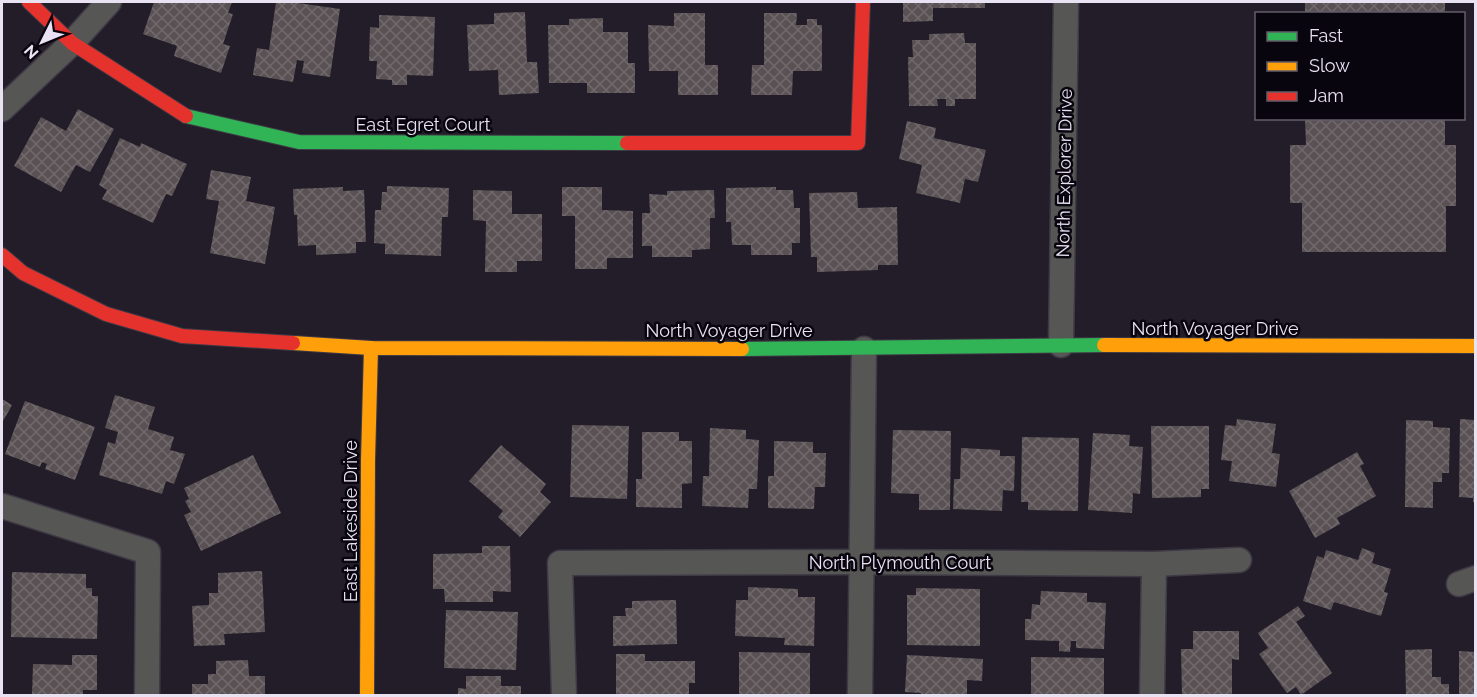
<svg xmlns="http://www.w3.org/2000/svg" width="1477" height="697" font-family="Raleway,sans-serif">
  <defs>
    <pattern id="building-cross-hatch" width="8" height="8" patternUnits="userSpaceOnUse" patternTransform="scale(1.5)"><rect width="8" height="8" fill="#595153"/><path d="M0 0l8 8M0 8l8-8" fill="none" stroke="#716a6c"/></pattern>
  </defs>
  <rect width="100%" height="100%" fill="#221d29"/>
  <g fill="url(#building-cross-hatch)">
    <polygon points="154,2 232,2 228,13 233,14 223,44 230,46 221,73 174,56 177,46 143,34"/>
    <polygon points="276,2 291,2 340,9 330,77 302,73 304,61 297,60 293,82 253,75 257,48 269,50"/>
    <polygon points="903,2 985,2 985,8 933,8 933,21 903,22"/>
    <rect x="1305" y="2" width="140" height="12"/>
    <polygon points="525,12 527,62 537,62 539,93 499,95 498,70 469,71 467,25 494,24 494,13"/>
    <polygon points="674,13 705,13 705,65 718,65 718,95 678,95 678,71 649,71 648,25 674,26"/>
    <polygon points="764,13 797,13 796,25 807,25 807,19 817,19 817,25 822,25 822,71 793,71 792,95 751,95 752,65 764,65"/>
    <polygon points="379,15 435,17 433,76 407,75 407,85 392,85 392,80 376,79 377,61 369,61 370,27 379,28"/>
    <polygon points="603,18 603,32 628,32 628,63 635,63 635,93 587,93 587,83 549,83 548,25 569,25 569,19"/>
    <polygon points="964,33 965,43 976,43 976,99 955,99 955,106 946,106 946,99 937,99 938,106 909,106 908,57 913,57 912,40 929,40 929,34"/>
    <polygon points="78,109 114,129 90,172 76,165 61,192 14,166 41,117 66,131"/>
    <polygon points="1305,118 1445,118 1445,145 1456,145 1456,206 1446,206 1446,252 1302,252 1302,203 1290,203 1290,145 1306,145"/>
    <polygon points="907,121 936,128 934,138 986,150 978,182 965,179 960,203 916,193 922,165 899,159"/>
    <polygon points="120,138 140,147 141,143 187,164 172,196 166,194 153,223 102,199 107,190 99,185"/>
    <polygon points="211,170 251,177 246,201 275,207 265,264 210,253 219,201 206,199"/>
    <polygon points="387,186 449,188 448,217 442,217 441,256 385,254 385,244 374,243 375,210 381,210 382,192 387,192"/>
    <polygon points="343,187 343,191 364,190 366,242 356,242 356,253 316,255 316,245 298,246 297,215 294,215 293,189"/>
    <polygon points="562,187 602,187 602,210 633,211 633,258 607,258 607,269 575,269 575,216 562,216"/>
    <polygon points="776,187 776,190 793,190 794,208 800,208 800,243 792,243 792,255 751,255 751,245 732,245 731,222 726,222 726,188"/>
    <polygon points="473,190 512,191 512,214 542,214 542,261 517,261 517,272 485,272 486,221 473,220"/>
    <polygon points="714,190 715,218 710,218 710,249 692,250 692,257 652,257 652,246 642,246 642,213 650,213 649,194 667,195 667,191"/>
    <polygon points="857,192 858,208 897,207 898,265 878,265 878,270 817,272 817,257 811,257 809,193"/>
    <polygon points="115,395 155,407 148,429 174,437 170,450 185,454 174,484 166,481 162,494 99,475 108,442 115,444 118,432 105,428"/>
    <polygon points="2,399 12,405 2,423"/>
    <polygon points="25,401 95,427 75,480 45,469 47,464 42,462 40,467 5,454"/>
    <polygon points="1237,419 1276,424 1272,453 1280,454 1276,487 1229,481 1232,461 1221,460 1225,425 1236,426"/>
    <polygon points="1460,419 1476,420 1476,502 1473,502 1473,498 1459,497"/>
    <polygon points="1406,420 1433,421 1433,427 1450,428 1449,473 1442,473 1442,482 1433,482 1433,508 1405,507"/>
    <polygon points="572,425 629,426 627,499 570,497"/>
    <polygon points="1151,426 1209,426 1209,489 1201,489 1201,497 1152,498"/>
    <polygon points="710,428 746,430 746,439 759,440 757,489 749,489 748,508 702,506 703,476 709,476"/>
    <polygon points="893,430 951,431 950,510 919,510 919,494 891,493"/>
    <polygon points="642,432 679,432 679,441 692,441 692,483 682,484 682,508 636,507 636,479 642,479"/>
    <polygon points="1093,433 1130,435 1129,446 1143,447 1140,494 1133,493 1132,513 1088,510"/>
    <polygon points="1022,437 1079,438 1078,511 1028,510 1028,502 1021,502"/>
    <polygon points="774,441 813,442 813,453 826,453 825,487 815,487 814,509 768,508 768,476 774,476"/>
    <polygon points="501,445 546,484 540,492 551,502 520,537 498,517 503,511 469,481"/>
    <polygon points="961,448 1000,450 1000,456 1015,456 1014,491 1003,490 1002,511 953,509 954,479 960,479"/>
    <polygon points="1357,452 1364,464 1360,466 1376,496 1337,518 1340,524 1315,538 1289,491"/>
    <polygon points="253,455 281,513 201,551 184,515 191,512 185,501 189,499 184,488"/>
    <polygon points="482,546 510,546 511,592 493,591 493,602 445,602 444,589 433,589 433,554 482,553"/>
    <polygon points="1362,548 1375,553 1372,563 1391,569 1384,592 1388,593 1381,616 1334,602 1331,610 1303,601 1317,556 1324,558 1326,550 1358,560"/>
    <polygon points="262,571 265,632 224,634 225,645 194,646 192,606 209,605 209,593 218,593 218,573"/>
    <polygon points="12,572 86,574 86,588 92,588 92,596 98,596 97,639 11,637"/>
    <polygon points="748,587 798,589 798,597 815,597 814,646 784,645 785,638 735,636 736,600 748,600"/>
    <polygon points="916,588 980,589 980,646 907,645 907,595 916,595"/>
    <polygon points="1041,591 1087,593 1087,602 1106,603 1104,649 1076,648 1076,641 1071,641 1070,652 1059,651 1059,641 1025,640 1025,619 1031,619 1032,604 1040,605"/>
    <polygon points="676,600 677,644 613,646 613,616 626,616 625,608 632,608 632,601"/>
    <polygon points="1298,606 1305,616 1296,622 1332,673 1301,695 1296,687 1287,693 1259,654 1268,648 1258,633"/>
    <polygon points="446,610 518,612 516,670 444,668"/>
    <polygon points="1193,631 1239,631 1239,660 1232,659 1232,696 1182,696 1181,649 1193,649"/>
    <polygon points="1432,649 1432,677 1441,677 1441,684 1449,684 1449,696 1406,696 1405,650"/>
    <polygon points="1459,651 1476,652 1476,696 1459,696"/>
    <polygon points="739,652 810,653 810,696 739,696"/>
    <polygon points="616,654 645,654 645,661 695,661 695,683 689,683 689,696 616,696"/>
    <polygon points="72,655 97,655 97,690 83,690 83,696 32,696 33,664 72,665"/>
    <polygon points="907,655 983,659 982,681 967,680 967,696 921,696 921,693 905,692"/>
    <polygon points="1031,657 1104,658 1104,696 1031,696"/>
    <polygon points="248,660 249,676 265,676 265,696 192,696 192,684 208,684 208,674 216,674 216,661"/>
    <polygon points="466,676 501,676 501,686 521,686 521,696 458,696 458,688 466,689"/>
  </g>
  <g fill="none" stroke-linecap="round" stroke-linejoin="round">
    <g stroke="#3e3944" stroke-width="27">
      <g id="street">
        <polyline points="2,109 72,43 109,2"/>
        <polyline points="1061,345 1066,2"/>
        <polyline points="2,506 148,552 147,696"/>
        <polyline points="1459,584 1476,578"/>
        <polyline points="564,696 560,563 863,562 1154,564 1239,560"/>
        <polyline points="860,696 864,349"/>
        <polyline points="1152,696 1154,564"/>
      </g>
    </g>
    <g stroke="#3e3944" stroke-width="16">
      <g id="fast">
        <polyline points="186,116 299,142 627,143"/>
        <polyline points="742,349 1104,345"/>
      </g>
    </g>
    <g stroke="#3e3944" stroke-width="16">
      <g id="slow">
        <polyline points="293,343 371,348 742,349"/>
        <polyline points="1104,345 1476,346"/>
        <polyline points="367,696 368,460 371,348"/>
      </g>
    </g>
    <g stroke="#3e3944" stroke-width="16">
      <g id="jam">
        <polyline points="29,2 72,43 186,116"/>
        <polyline points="627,143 858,143 863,2"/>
        <polyline points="2,255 23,273 106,314 182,336 293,343"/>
      </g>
    </g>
    <use href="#street" stroke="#565755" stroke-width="24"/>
    <use href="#fast" stroke="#30b455" stroke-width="14"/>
    <use href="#slow" stroke="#ff9f0a" stroke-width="14"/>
    <use href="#jam" stroke="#e5322d" stroke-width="14"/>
  </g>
  <g text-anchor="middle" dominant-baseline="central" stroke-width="5" stroke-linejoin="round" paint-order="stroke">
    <g font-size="18" fill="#e8e2f3" stroke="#09050f">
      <text x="423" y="124">East Egret Court</text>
      <text transform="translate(1064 173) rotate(-89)">North Explorer Drive</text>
      <text x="1215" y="328">North Voyager Drive</text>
      <text x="729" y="330">North Voyager Drive</text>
      <text transform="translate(350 521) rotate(-90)">East Lakeside Drive</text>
      <text x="900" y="562">North Plymouth Court</text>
    </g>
  </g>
  <rect width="1477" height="697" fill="none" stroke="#e8e2f3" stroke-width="6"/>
  <rect x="1255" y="12" width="210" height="108" fill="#09050f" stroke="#625d6a" stroke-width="1.5"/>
  <rect x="1267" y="32" width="30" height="9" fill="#30b455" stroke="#625d6a" stroke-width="1.5"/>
  <text x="1309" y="42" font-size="18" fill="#e8e2f3">Fast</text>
  <rect x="1267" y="62" width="30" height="9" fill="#ff9f0a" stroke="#625d6a" stroke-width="1.5"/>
  <text x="1309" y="72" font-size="18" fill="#e8e2f3">Slow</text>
  <rect x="1267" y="92" width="30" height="9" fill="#e5322d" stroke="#625d6a" stroke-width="1.5"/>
  <text x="1309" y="102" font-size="18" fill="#e8e2f3">Jam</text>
  <g transform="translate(42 42) rotate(227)" stroke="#09050f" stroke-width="4.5" paint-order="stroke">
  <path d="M0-4.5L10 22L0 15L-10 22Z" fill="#e8e2f3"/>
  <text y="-9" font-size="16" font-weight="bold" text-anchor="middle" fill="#e8e2f3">N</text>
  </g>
</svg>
